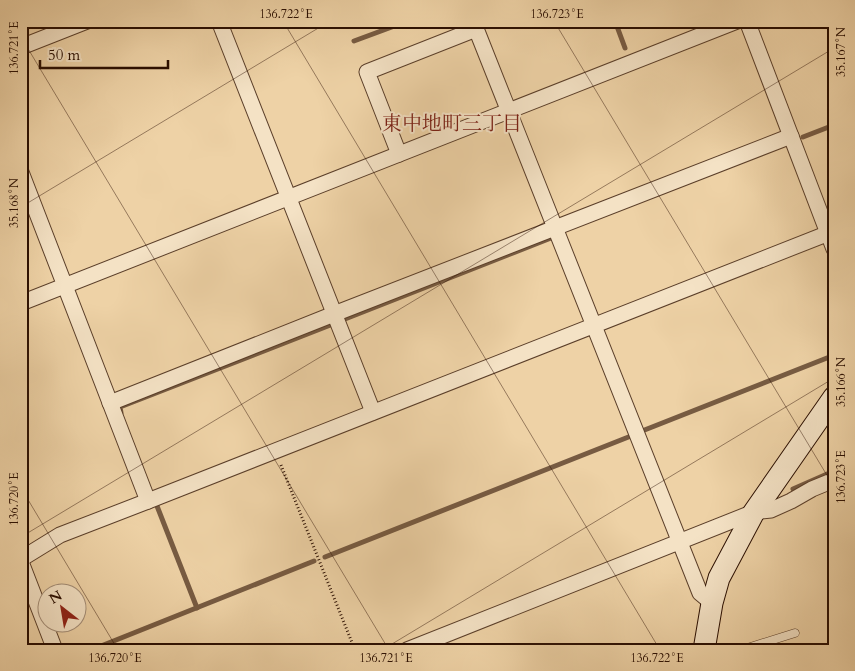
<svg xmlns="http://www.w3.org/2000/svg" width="855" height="671" font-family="Cardo,'Noto Serif JP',serif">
  <rect width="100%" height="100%" fill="#eed2a6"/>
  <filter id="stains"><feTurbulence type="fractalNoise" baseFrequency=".004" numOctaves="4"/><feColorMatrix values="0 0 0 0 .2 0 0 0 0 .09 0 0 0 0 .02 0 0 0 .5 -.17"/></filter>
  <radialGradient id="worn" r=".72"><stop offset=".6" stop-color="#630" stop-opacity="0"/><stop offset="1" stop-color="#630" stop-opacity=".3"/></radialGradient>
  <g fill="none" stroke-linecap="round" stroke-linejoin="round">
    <g stroke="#775b42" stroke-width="5">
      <polyline points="615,21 625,48"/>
      <polyline points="354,41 408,21"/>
      <polyline points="803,137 834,125"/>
      <polyline points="345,319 551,238"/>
      <polyline points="121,413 120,407 333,324"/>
      <polyline points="642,431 832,356"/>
      <polyline points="793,489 834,471"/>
      <polyline points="157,506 197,608"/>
      <polyline points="325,557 631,436"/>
      <polyline points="91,650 314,561"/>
    </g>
    <g stroke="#5b3f2a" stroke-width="9">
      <g id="lane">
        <polyline points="51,21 55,34"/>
        <polyline points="741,650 795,633"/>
      </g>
    </g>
    <g stroke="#5b3f2a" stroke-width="17">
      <g id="street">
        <polyline points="219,21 373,412"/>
        <polyline points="473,21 700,593 712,603"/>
        <polyline points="747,21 834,249"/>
        <polyline points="21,47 87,21"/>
        <polyline points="399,154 367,72 476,29"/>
        <polyline points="21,172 148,501 60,535 21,559"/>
        <polyline points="21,303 737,21"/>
        <polyline points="110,403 334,314 791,136"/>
        <polyline points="148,501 834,231"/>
        <polyline points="21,562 55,650"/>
        <polyline points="407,650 754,512 771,510 791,501 812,489 834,480"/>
      </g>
    </g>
    <g stroke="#2a0e01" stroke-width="23">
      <polyline id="secondary" points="704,650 712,603 719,578 754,512 834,397"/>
    </g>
    <polyline stroke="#2a0e01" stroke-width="3" stroke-dasharray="1 2.5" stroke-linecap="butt" points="281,465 355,650"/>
    <use href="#lane" stroke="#f4e2c5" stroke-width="8"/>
    <use href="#street" stroke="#f4e2c5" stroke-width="15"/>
    <use href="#secondary" stroke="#f4e2c5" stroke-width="21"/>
  </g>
  <path fill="none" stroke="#2a0e01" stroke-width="1" stroke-opacity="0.45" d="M283,21L660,650M554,21L834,487M825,21L834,36M21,37L389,650M21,207L330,21M21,488L118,650M21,537L834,48M382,650L834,378"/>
  <g text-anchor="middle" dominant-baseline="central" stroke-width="4" stroke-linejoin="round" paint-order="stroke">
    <g font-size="20" fill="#7a1f14" stroke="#f4e2c5">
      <text x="452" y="123">東中地町三丁目</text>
    </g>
  </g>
  <rect width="855" height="671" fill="none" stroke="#eed2a6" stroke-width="55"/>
  <g transform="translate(62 608) rotate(329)"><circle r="24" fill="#f4e2c5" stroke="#a38d77"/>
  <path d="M0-4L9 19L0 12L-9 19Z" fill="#8f2418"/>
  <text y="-8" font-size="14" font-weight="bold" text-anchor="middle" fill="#2a0e01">N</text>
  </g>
  <path d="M40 60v8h128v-8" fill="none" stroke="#2a0e01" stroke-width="2.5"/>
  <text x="48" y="60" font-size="15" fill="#2a0e01" stroke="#f4e2c5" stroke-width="4" paint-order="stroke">50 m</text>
  <rect x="28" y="28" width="800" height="616" fill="none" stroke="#2a0e01" stroke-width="2"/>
  <g font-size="12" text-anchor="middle" fill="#2a0e01">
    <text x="286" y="18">136.722°E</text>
    <text x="557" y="18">136.723°E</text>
    <text transform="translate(14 48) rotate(-90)" y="4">136.721°E</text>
    <text transform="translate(841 52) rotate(-90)" y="4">35.167°N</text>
    <text transform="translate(14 203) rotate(-90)" y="4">35.168°N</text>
    <text transform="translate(841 382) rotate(-90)" y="4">35.166°N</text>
    <text transform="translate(841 477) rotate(-90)" y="4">136.723°E</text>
    <text transform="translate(14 499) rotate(-90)" y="4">136.720°E</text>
    <text x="115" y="662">136.720°E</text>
    <text x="386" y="662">136.721°E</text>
    <text x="657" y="662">136.722°E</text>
  </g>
  <rect width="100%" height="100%" filter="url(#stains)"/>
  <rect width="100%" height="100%" fill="url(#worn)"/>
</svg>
